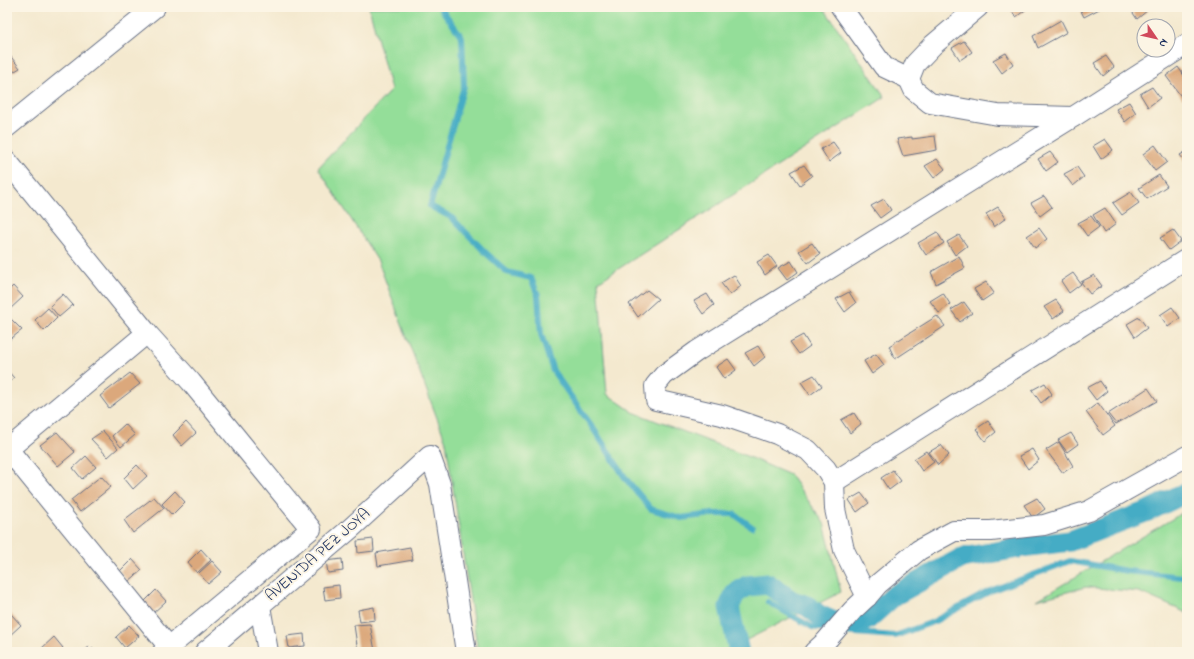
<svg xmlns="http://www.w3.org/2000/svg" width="1194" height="659" font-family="'Indie Flower',sans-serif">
  <rect width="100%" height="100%" fill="#fcf5e5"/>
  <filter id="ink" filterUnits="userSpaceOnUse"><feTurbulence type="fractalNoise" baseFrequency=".025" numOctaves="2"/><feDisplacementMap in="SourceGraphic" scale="8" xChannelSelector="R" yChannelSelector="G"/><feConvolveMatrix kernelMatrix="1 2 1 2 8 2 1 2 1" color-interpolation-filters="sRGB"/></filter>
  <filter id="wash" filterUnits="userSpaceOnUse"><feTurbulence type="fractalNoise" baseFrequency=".012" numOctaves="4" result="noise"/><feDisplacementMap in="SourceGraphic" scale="16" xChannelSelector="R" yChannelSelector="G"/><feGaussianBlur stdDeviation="0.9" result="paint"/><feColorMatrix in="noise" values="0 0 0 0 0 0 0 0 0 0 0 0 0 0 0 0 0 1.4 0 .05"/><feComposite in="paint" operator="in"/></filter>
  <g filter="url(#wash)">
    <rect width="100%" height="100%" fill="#f4e9cf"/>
    <g fill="#94de99" stroke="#58867c">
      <polygon points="369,7 823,7 885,97 598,282 607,394 633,412 744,455 790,475 824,523 841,592 723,652 478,652 446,442 378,261 318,168 391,90"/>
      <polygon points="1187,510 1187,613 1139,592 1086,587 1037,600"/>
    </g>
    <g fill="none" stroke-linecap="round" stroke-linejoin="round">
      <g stroke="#45acc5" stroke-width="6">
        <polyline points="440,7 462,37 464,86 430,206 451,217 486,253 507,272 531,278 538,295 541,334 553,371 591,425 626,479 651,509 681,518 713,514 734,514 752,527"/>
        <polyline points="768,602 812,627 856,633 895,636 933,622 990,591 1070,561 1127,571 1182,577 1187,573"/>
      </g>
      <polyline stroke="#45acc5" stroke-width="21" points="739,652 729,607 735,594 747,586 768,584 792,601 807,606 819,615 841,625 857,625 868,619 895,595 962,558 1029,546 1070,541 1148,511 1187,492"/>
    </g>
    <g id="blocks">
      <g fill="#dba87c">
        <polygon points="1009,7 1027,7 1028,8 1016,17"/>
        <polygon points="1079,7 1103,7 1084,17"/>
        <polygon points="1129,7 1146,7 1148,10 1137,19"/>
        <polygon points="1061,20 1067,32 1038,48 1033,36"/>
        <polygon points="964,41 972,52 960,60 952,48"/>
        <polygon points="7,52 20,68 8,75 7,74"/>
        <polygon points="1006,53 1013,64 1002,73 993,60"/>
        <polygon points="1106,56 1114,67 1103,76 1094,63"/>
        <polygon points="1178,67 1187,80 1187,96 1183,99 1166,76"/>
        <polygon points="1152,87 1160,98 1148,107 1140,94"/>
        <polygon points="1129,102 1136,113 1125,122 1116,109"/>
        <polygon points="935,136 937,150 903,156 897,139 912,137 912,139"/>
        <polygon points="1105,139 1113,150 1101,159 1093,146"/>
        <polygon points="833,142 841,153 829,162 821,149"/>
        <polygon points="1155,145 1167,162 1155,171 1143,154"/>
        <polygon points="1187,151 1187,164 1180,155"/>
        <polygon points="1050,152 1058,162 1046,171 1038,159"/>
        <polygon points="937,159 945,169 934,178 925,166"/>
        <polygon points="804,165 812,176 800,185 791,172"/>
        <polygon points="1077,167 1084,177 1073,186 1064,174"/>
        <polygon points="1159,175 1167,186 1147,199 1139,188"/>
        <polygon points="1131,192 1139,203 1122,215 1113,203"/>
        <polygon points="1044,196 1052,207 1040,216 1031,203"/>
        <polygon points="884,199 891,210 880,218 871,206"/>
        <polygon points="998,207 1006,218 994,227 986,214"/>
        <polygon points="1105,208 1116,224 1104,233 1093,215"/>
        <polygon points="1091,216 1099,227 1087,236 1078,223"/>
        <polygon points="1039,228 1047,239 1035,248 1027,236"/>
        <polygon points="1173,230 1181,241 1169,250 1160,238"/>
        <polygon points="937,232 944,243 926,255 918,243"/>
        <polygon points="959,235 967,246 955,255 947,242"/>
        <polygon points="812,243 820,254 808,263 799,251"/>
        <polygon points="769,255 777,266 765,275 757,262"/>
        <polygon points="959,256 965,268 936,284 931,272"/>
        <polygon points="791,261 798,272 787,280 778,268"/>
        <polygon points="1073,273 1081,284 1069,293 1061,281"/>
        <polygon points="734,275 741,286 730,295 721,283"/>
        <polygon points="1094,275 1102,286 1090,294 1081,282"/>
        <polygon points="986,282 994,293 982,301 974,289"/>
        <polygon points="13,286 23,297 9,310 7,307 7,292"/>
        <polygon points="647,290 658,299 638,317 629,304"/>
        <polygon points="849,292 856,303 845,312 836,299"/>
        <polygon points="943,293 950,304 939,313 930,301"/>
        <polygon points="63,294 73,305 59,317 50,306"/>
        <polygon points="707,294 714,305 703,314 694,301"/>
        <polygon points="1056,300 1064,311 1053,319 1044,307"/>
        <polygon points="964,302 972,313 960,322 951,310"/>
        <polygon points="1172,307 1180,318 1168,327 1160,315"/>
        <polygon points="48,308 57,318 44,331 35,320"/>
        <polygon points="7,315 22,330 8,341 7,340"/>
        <polygon points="937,316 945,326 895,359 889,346"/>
        <polygon points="1139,317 1147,328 1135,337 1127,324"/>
        <polygon points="803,335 810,346 799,354 790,342"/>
        <polygon points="758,346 765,357 754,366 745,353"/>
        <polygon points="876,354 884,365 872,374 864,361"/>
        <polygon points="728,359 736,370 724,379 716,367"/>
        <polygon points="7,370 14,378 7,383"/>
        <polygon points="130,373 140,384 109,408 100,396"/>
        <polygon points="814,375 822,386 810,395 801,382"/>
        <polygon points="1100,381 1107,391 1096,400 1087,388"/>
        <polygon points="1045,383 1052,394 1041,403 1032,390"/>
        <polygon points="1148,388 1157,401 1116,424 1108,414"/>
        <polygon points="1098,403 1115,426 1103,435 1086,412"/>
        <polygon points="854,413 861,424 850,433 841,420"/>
        <polygon points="988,421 996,432 985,441 976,429"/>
        <polygon points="186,422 196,433 182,446 173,435"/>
        <polygon points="125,424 135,435 121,447 112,436"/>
        <polygon points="103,431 118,448 108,457 91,439"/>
        <polygon points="57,432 75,452 58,466 40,445"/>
        <polygon points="1071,433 1078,444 1067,452 1058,440"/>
        <polygon points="1059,442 1073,466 1063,473 1046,450"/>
        <polygon points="941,445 949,455 938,465 929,452"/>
        <polygon points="1032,449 1039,460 1028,469 1019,456"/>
        <polygon points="926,451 934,462 922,471 914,459"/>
        <polygon points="86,456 96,467 82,479 73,468"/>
        <polygon points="137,465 147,476 133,489 124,478"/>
        <polygon points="893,470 901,481 889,490 881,478"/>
        <polygon points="101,476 111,487 80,512 71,500"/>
        <polygon points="175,491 185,502 172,515 162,504"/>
        <polygon points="861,493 869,503 857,512 849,500"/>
        <polygon points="154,497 164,508 133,533 124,520"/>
        <polygon points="1037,498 1045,509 1033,518 1024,505"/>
        <polygon points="373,539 374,551 358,553 357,541"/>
        <polygon points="410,547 413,560 378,566 376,553"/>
        <polygon points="201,549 211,560 197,573 188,562"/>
        <polygon points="132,559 142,570 128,582 120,571"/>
        <polygon points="342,559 343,571 328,573 326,561"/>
        <polygon points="212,561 222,572 208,584 199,573"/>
        <polygon points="339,585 340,598 325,600 323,587"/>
        <polygon points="156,590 166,601 152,614 143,603"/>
        <polygon points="374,607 375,620 360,622 358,610"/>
        <polygon points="11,614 21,625 7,638 7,618"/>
        <polygon points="370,624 375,651 358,652 354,625"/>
        <polygon points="129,625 139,636 125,648 116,637"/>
        <polygon points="304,634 305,646 289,648 287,636"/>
        <polygon points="54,637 63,648 59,652 43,652 41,649"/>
        <polygon points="90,646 96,652 83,652"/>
      </g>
    </g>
  </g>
  <g filter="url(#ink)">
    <use href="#blocks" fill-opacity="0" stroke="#677086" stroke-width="1"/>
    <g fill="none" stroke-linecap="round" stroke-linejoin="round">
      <g stroke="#677086" stroke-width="22">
        <g id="minor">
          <polyline points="841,7 884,67 909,79"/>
          <polyline points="978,7 933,45 915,64 909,79 914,90 930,103 998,115 1073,117"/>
          <polyline points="7,127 155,7"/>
          <polyline points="7,161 147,333 191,382 311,529 163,652"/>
          <polyline points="7,448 169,647"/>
          <polyline points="7,450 147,333"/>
          <polyline points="834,482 1187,259"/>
          <polyline points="867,597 844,550 835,509 834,482 826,469 808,450 777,434 722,415 656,400 655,386 664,375 697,351 1073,117 1187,44"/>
          <polyline points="260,606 268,652"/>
          <polyline points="205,652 350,529 430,456 440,484 466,652"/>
          <polyline points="814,652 826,641 853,610 867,597 878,584 919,550 954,531 991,531 1044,525 1089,511 1187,456"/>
        </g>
      </g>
      <use href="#minor" stroke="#fff" stroke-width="20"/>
    </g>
  </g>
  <g text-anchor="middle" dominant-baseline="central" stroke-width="4" stroke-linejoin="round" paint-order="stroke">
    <g font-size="16" fill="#1b2f5e" stroke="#fcf5e5">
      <text transform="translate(318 555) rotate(-41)">AVENIDA PEZ JOYA</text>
    </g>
  </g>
  <rect width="1194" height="659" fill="none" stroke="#fcf5e5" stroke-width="24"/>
  <g transform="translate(1156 38) rotate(124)"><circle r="19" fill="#fcf5e5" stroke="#a2a6af"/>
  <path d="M0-3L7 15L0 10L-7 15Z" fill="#d1495b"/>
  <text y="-6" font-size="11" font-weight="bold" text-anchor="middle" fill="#1b2f5e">N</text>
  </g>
</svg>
